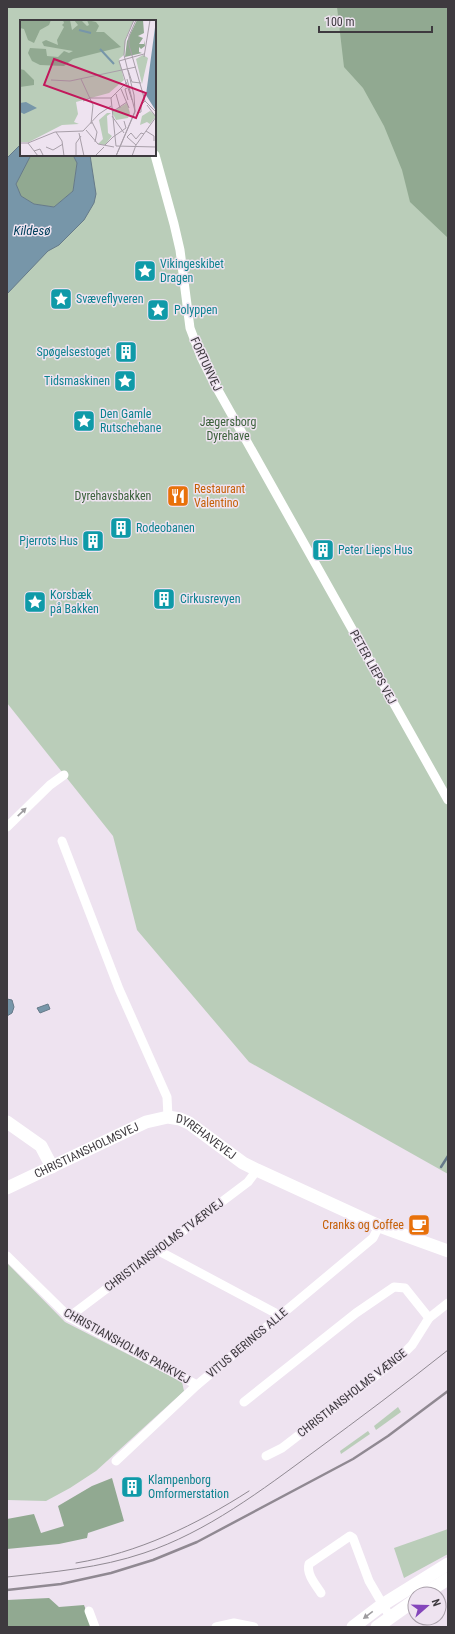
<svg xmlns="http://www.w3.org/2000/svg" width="455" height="1634" font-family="'Roboto Condensed',sans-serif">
  <rect width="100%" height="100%" fill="#eee3f0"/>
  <g fill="#bacdb9" fill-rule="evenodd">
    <path d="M7,7H448V1174L249,1062L137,930L113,836L7,703ZM21,21H155V155H21Z"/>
    <polygon points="7,1263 65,1322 182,1382 184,1391 96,1471 70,1488 46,1501 7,1500"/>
    <polygon points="398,1407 401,1412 376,1430 374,1426"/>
    <polygon points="368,1431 370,1434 341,1454 340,1451"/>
    <polygon points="448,1529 448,1554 404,1578 394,1548"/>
  </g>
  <g fill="#91a991">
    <polygon points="337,7 448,7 448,238 410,202 402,170 384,126 363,88 344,67"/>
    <polygon points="31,155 73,155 77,163 73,191 54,207 34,204 21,196 16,184"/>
    <polygon points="112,1478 124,1521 88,1533 87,1538 59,1544 7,1549 7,1519 34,1514 41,1533 64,1526 58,1506 92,1486"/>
    <polygon points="49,1598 59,1607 84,1605 92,1627 7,1627 7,1600"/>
  </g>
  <g fill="#7796a9" stroke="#667a89">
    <polygon points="21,144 21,155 31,155 16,184 21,196 34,204 54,207 73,191 77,163 73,155 90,155 96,194 94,203 84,220 59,245 48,251 7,294 7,158"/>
    <polygon points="7,999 12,1000 14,1007 12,1013 7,1016"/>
    <polygon points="48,1004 50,1009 40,1013 37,1008"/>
  </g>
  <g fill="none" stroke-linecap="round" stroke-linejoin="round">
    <polyline stroke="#667a89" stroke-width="2.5" points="441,1167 448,1156"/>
    <g stroke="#fff" stroke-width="9">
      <polyline points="155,155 174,224 180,250 190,328 201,357 214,383 448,800"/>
      <polyline points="7,827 50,785 64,775"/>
      <polyline points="62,841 119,989 167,1097 168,1117"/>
      <polyline points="157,1250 279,1315"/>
      <polyline points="7,1256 69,1317 197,1385"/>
      <polyline points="69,1317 248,1182 257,1170"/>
      <polyline points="244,1402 356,1313 394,1287 405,1288 429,1318"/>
      <polyline points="266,1456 282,1448 399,1358 412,1345 429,1318 448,1303"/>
      <polyline points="116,1461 197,1385 373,1238 379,1226"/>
      <path d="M321,1593C316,1585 306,1574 309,1564L350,1536L353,1538L369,1581L390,1617"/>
      <polyline points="89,1611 95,1627"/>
      <polyline points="216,1627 234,1623 254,1627"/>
    </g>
    <g stroke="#fff" stroke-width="13">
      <polyline points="7,1122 41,1146 52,1167"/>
      <path id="s1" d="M7,1188L146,1122L168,1117L180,1119L189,1123L243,1163L257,1170L379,1226L448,1251"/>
      <polyline points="424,1594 448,1579"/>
      <polyline points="353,1627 382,1605 448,1564"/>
      <polyline points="377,1627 415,1600"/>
    </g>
    <g stroke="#908992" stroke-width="1">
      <path d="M76,1563C138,1553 196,1525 249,1491"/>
      <path d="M7,1577C53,1572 100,1568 144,1553C207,1532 262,1490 315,1451C360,1418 404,1385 448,1350"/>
    </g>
    <polyline stroke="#908992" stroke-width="2.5" points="7,1590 61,1584 111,1573 153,1560 197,1542 353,1459 388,1436 448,1391"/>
  </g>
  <defs><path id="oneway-solid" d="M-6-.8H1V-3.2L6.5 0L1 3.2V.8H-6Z"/></defs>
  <g fill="#9e9c9f">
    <use href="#oneway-solid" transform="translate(22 812) rotate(-44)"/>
    <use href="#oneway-solid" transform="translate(368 1615) rotate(143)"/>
  </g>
  <defs>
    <g id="sight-square" transform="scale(1.15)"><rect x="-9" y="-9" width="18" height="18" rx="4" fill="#0f9aa8" stroke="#eee3f0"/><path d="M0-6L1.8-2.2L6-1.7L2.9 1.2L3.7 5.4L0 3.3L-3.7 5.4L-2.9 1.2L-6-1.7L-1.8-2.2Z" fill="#fff"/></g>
    <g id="building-square" transform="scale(1.15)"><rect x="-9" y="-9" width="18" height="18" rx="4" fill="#0f9aa8" stroke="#eee3f0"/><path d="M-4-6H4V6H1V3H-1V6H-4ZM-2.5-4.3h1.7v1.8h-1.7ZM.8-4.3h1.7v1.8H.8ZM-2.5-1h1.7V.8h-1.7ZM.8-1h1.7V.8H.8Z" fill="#fff"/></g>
    <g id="restaurant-square" transform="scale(1.15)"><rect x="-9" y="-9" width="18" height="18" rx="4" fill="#e8710a" stroke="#eee3f0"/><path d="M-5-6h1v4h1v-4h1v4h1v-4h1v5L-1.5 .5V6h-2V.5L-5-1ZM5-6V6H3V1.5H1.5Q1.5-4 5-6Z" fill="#fff"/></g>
    <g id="cafe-square" transform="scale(1.15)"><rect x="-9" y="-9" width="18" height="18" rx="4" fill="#e8710a" stroke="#eee3f0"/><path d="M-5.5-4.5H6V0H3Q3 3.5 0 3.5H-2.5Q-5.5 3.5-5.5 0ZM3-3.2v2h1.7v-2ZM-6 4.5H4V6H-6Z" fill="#fff"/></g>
  </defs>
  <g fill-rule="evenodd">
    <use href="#sight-square" x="145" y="271"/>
    <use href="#sight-square" x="61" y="299"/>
    <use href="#sight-square" x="158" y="310"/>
    <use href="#building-square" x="126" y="352"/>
    <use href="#sight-square" x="125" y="381"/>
    <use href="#sight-square" x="84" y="421"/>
    <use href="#restaurant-square" x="178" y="496"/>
    <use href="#building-square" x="121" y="528"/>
    <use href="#building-square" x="93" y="541"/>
    <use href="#building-square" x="323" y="550"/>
    <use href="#building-square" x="164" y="599"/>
    <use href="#sight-square" x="35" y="602"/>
    <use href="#cafe-square" x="419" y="1225"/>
    <use href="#building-square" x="132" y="1487"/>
  </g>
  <g text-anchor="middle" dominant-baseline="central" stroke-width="3" stroke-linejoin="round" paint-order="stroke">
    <g font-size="12" fill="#0d838f" stroke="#eee3f0" text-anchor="start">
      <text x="160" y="264">Vikingeskibet<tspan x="160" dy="14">Dragen</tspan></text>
      <text x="76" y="299">Svæveflyveren</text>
      <text x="174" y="310">Polyppen</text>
      <text x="110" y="352" text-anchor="end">Spøgelsestoget</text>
      <text x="110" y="381" text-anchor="end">Tidsmaskinen</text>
      <text x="100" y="414">Den Gamle<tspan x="100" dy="14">Rutschebane</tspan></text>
      <text x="136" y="528">Rodeobanen</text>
      <text x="78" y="541" text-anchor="end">Pjerrots Hus</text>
      <text x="338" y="550">Peter Lieps Hus</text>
      <text x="50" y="595">Korsbæk<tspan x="50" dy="14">på Bakken</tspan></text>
      <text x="180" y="599">Cirkusrevyen</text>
      <text x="148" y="1480">Klampenborg<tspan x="148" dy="14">Omformerstation</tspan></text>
    </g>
    <g font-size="12" fill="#3e3a3f" stroke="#eee3f0">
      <text transform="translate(206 364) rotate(65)">FORTUNVEJ</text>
      <text transform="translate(373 667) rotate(61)">PETER LIEPS VEJ</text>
      <text stroke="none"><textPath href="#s1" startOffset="220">DYREHAVEVEJ</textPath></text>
      <text stroke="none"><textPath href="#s1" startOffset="88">CHRISTIANSHOLMSVEJ</textPath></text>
      <text transform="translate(164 1245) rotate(-37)">CHRISTIANSHOLMS TVÆRVEJ</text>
      <text transform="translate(247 1343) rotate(-40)">VITUS BERINGS ALLE</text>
      <text transform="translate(127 1346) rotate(29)">CHRISTIANSHOLMS PARKVEJ</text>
      <text transform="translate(352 1393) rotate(-38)">CHRISTIANSHOLMS VÆNGE</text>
    </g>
    <g font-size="12" fill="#3c623c" stroke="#eee3f0">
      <text x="228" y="422">Jægersborg<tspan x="228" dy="14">Dyrehave</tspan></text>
      <text x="113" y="496">Dyrehavsbakken</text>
    </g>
    <g font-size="12" fill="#c56008" stroke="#eee3f0" text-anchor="start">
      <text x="194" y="489">Restaurant<tspan x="194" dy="14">Valentino</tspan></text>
      <text x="404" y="1225" text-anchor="end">Cranks og Coffee</text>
    </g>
    <g font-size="13" font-style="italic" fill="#003f5b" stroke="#eee3f0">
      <text x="32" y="230">Kildesø</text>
    </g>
  </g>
  <g transform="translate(20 20)">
    <rect width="136" height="136" fill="#eee3f0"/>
    <path d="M0,0H114L106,18L104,35L99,39L104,60L89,73L56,82L58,94L54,102L59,104L42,105L9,122H0ZM123,35L128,38L122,64L116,39ZM107,83L110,93L108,98L96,100L92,92ZM130,91L136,96L130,104L127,102L120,105L122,96ZM87,93H91L87,96L88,113L92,116L85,125L78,124L83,119L79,100Z" fill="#bacdb9"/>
    <path d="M0,0H31L29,5L20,10L14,23L8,20L4,9L0,8ZM43,0H50L52,10L58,5L54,0H64L62,1L67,6L69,5L67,0L76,2L79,6L76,12H84L101,27L53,39L44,46L20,45L12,41L8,33L10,28L26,29L27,36L38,37L44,31L49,33L53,31L24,26L22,22L26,20L38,25L37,20L44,7L42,5L44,3ZM117,0H123L124,13L118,16L123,18L119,24H124V20L125,26L121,29L119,27V32L122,33L105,37L107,21ZM0,49L4,50L14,60V65L0,67Z" fill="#91a991"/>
    <path d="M136,0V91L126,75ZM6,82L17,88L4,94L0,92V83Z" fill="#7796a9"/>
    <path fill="none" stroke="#7796a9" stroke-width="2" d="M59,10L71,13M80,29L94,44"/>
    <path fill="none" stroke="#a89fa9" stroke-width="1" d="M116,0L109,16V25L125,81L136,92M124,37L130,0M108,50L112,62L121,63M61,59L73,85L71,104M31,60L50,61L116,47M106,62L112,80M107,68L105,69L108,80M101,69L109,88M96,74L100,88M91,78L96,126M63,81L70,78H91L106,63L99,41L124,34M127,85L136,97M92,92L107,82M117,93L121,92V85L125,81M92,96L104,113M72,102L77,112L75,122M66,110L78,124L94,127M126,111L134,116V121M36,112L42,121L44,136M59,113L64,136M0,123H8L35,112L63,111L79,94L91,86M8,123L18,136M85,125L93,117L106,108L104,101M116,125L107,117L111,113L116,119L121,113L124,114M96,126L136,127M26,127L33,130L43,124M14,131L20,129L23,135M56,136V123L61,116M75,136L84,127M96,136L115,91L107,59M96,136L115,92L114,75L104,35L105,21L114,0M112,136L116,125L136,97"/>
    <path fill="#c2185b" fill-opacity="0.15" stroke="#c2185b" stroke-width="2" d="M34,39L126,73L116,98L24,65Z"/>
    <rect width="136" height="136" fill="none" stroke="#3e3a3f" stroke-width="2"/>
  </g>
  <rect width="455" height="1634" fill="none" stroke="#3e3a3f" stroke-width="16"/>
  <g transform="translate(427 1606) rotate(70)"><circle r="19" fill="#eee3f0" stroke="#a89fa9"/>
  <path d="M0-3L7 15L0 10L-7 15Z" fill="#8446bb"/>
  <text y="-6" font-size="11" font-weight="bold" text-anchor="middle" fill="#3e3a3f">N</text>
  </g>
  <path d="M319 26v6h113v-6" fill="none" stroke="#3e3a3f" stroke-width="2"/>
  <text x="325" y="26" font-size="12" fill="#3e3a3f" stroke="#eee3f0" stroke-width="3" paint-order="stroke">100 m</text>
</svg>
